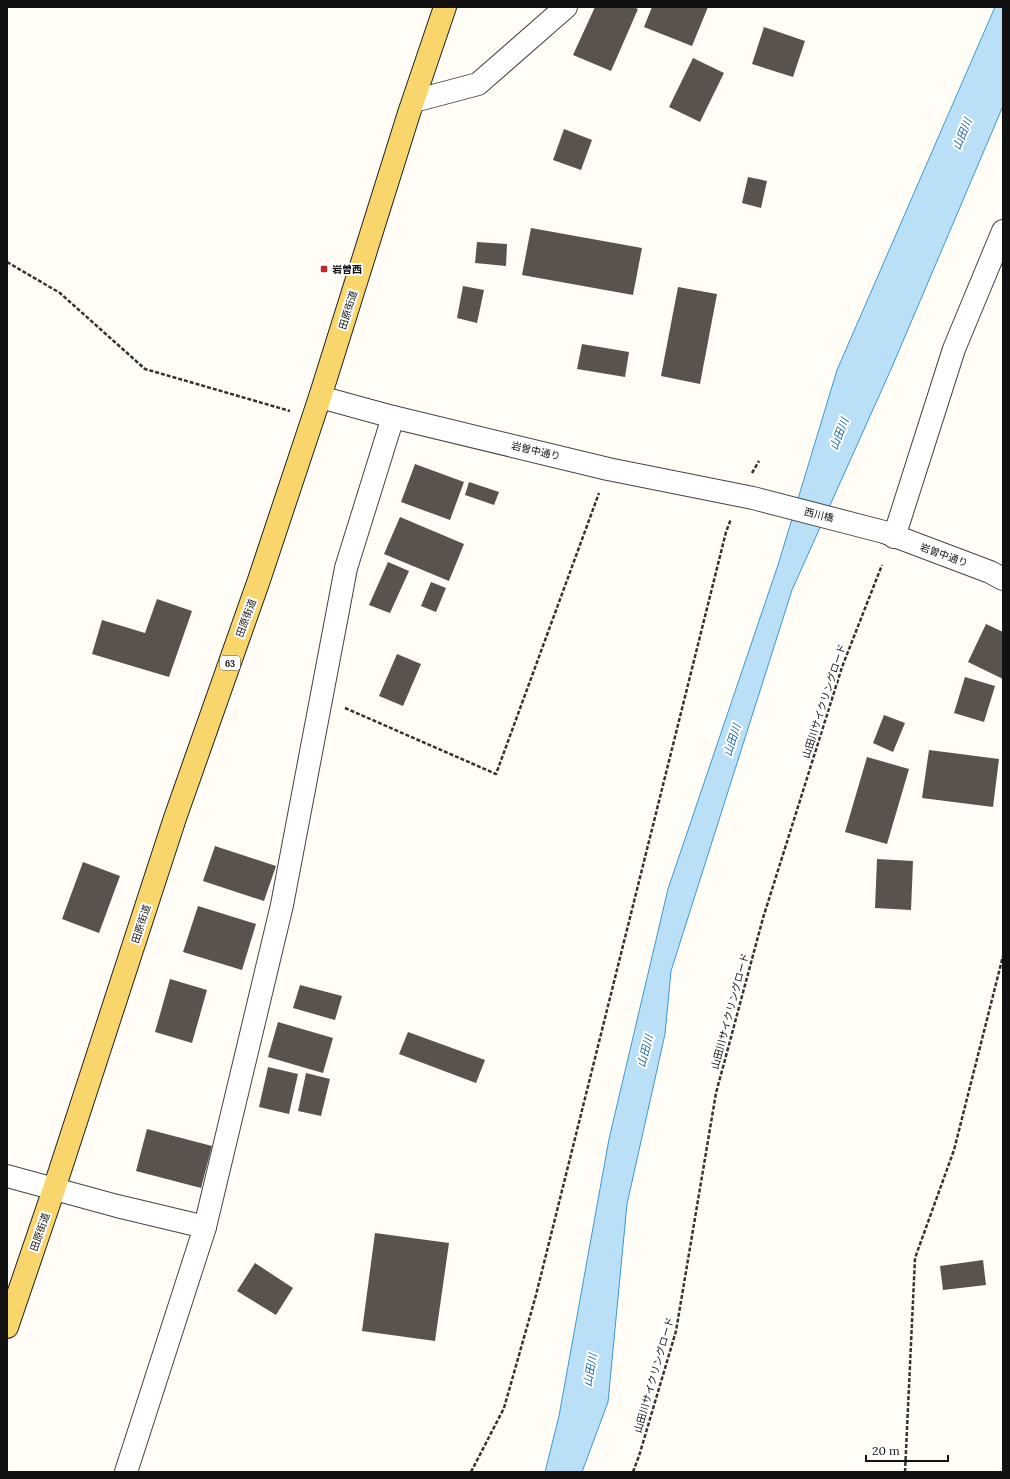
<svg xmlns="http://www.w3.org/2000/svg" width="1010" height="1479" font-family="Lora,'Noto Sans JP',serif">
  <rect width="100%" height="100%" fill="#fffdf5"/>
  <polygon fill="#b9e0f7" stroke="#3f96cf" points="995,7 1003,7 1003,106 892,367 792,590 671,971 665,1034 627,1204 608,1402 582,1472 545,1472 559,1416 609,1139 668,889 778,565 837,370"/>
  <g fill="#5a524d">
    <polygon points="595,7 633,7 638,9 611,71 573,55"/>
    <polygon points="652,7 708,7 692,46 644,27"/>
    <polygon points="764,27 805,41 793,77 752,64"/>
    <polygon points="693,58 724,73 700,122 669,107"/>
    <polygon points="564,129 592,140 581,170 553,160"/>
    <polygon points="748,177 767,181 761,208 742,203"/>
    <polygon points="531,228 642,248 633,295 522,275"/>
    <polygon points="477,242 507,244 506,266 475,263"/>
    <polygon points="463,286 484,290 477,323 457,318"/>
    <polygon points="678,287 717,294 700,384 661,376"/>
    <polygon points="582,344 629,352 625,377 577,369"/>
    <polygon points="415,464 464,482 450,520 401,502"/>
    <polygon points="469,482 499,492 494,505 465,495"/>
    <polygon points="400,517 464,544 449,581 384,554"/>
    <polygon points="388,562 409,571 390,613 369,605"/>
    <polygon points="431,582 446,588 436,612 421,606"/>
    <polygon points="157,599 192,611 169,677 92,654 102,620 145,633"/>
    <polygon points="986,624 1003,632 1003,679 968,662"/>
    <polygon points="397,654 421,664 403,706 379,696"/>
    <polygon points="965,677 995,686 984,722 954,713"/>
    <polygon points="884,715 905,723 893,752 873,743"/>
    <polygon points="929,750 999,759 993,807 922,798"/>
    <polygon points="867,757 909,769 887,844 845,832"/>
    <polygon points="215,846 276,866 264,901 203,881"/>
    <polygon points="877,859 913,861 911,910 875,908"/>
    <polygon points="83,862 120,876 99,933 62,919"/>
    <polygon points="198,906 256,924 242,970 183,952"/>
    <polygon points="170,979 207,990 192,1043 155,1032"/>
    <polygon points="300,985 342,996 335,1020 293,1008"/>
    <polygon points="278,1022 333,1038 323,1073 268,1057"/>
    <polygon points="408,1032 485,1060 476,1083 399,1054"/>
    <polygon points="268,1067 298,1074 289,1114 259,1107"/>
    <polygon points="306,1073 330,1079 321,1116 298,1111"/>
    <polygon points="147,1129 212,1146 201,1188 136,1171"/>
    <polygon points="375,1233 449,1243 435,1341 362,1331"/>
    <polygon points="983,1260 986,1285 943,1290 940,1266"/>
    <polygon points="255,1263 293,1288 276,1315 237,1291"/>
  </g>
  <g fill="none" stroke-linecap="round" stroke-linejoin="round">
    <g stroke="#444" stroke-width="24">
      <g id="minor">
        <polyline points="414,101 478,84 566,7"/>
        <polyline points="320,397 393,417 608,469 753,498 884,532 990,572 1003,579"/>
        <polyline points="894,537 954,349 1003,231"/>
        <polyline points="7,1176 117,1206 205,1227"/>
        <polyline points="126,1472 205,1227 282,905 346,568 393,417"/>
      </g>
    </g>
    <g stroke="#222" stroke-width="24">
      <polyline id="major" points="7,1327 54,1189 175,818 259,580 320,397 409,113 445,7"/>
    </g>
    <g stroke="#333" stroke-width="2.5" stroke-dasharray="4 2" stroke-linecap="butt">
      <polyline points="7,262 60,293 145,369 290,411"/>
      <polyline points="752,473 759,461"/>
      <polyline points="345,708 496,774 599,493"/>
      <polyline points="471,1472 504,1408 536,1295 726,532 731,519"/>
      <polyline points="633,1472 639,1456 676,1331 716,1093 763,918 842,667 882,565"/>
      <polyline points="905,1472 915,1258 954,1150 1003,956"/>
    </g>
    <use href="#minor" stroke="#fff" stroke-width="22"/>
    <use href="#major" stroke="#f9d66b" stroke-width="22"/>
  </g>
  <rect fill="#c4262e" stroke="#fff" stroke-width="1.5" x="320" y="265" width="8" height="8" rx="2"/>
  <g text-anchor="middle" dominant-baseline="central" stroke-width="4" stroke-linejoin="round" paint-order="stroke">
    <rect fill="#fff" stroke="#585858" stroke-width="1" x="220" y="656" width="20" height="14" rx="3"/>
    <g font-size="9" font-weight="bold" fill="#111">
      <text x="230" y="663">63</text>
    </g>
    <g font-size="10" font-weight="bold" fill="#111" stroke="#fff" text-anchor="start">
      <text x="332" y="269">岩曽西</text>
    </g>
    <g font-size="10" fill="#111" stroke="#fff">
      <text transform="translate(348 310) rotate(-73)">田原街道</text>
      <text transform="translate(536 451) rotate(13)">岩曽中通り</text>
      <text transform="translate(819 515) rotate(14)">西川橋</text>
      <text transform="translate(944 555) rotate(20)">岩曽中通り</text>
      <text transform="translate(246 618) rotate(-70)">田原街道</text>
      <text transform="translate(824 701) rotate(-72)">山田川サイクリングロード</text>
      <text transform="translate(141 924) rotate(-72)">田原街道</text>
      <text transform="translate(730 1011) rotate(-75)">山田川サイクリングロード</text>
      <text transform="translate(40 1232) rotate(-71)">田原街道</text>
      <text transform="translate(654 1375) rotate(-74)">山田川サイクリングロード</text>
    </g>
    <g font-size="11" font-style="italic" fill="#1768a6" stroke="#fff">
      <text transform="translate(962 134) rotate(-68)">山田川</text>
      <text transform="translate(839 434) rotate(-69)">山田川</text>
      <text transform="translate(732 740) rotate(-72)">山田川</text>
      <text transform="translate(645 1051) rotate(-75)">山田川</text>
      <text transform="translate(590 1370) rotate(-80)">山田川</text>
    </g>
  </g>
  <rect width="1010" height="1479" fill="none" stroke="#111111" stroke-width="16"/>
  <path d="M866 1455v6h82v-6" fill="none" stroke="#111111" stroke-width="2"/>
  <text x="872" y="1455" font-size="12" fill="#111111" stroke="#ffffff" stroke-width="3" paint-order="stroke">20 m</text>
</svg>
